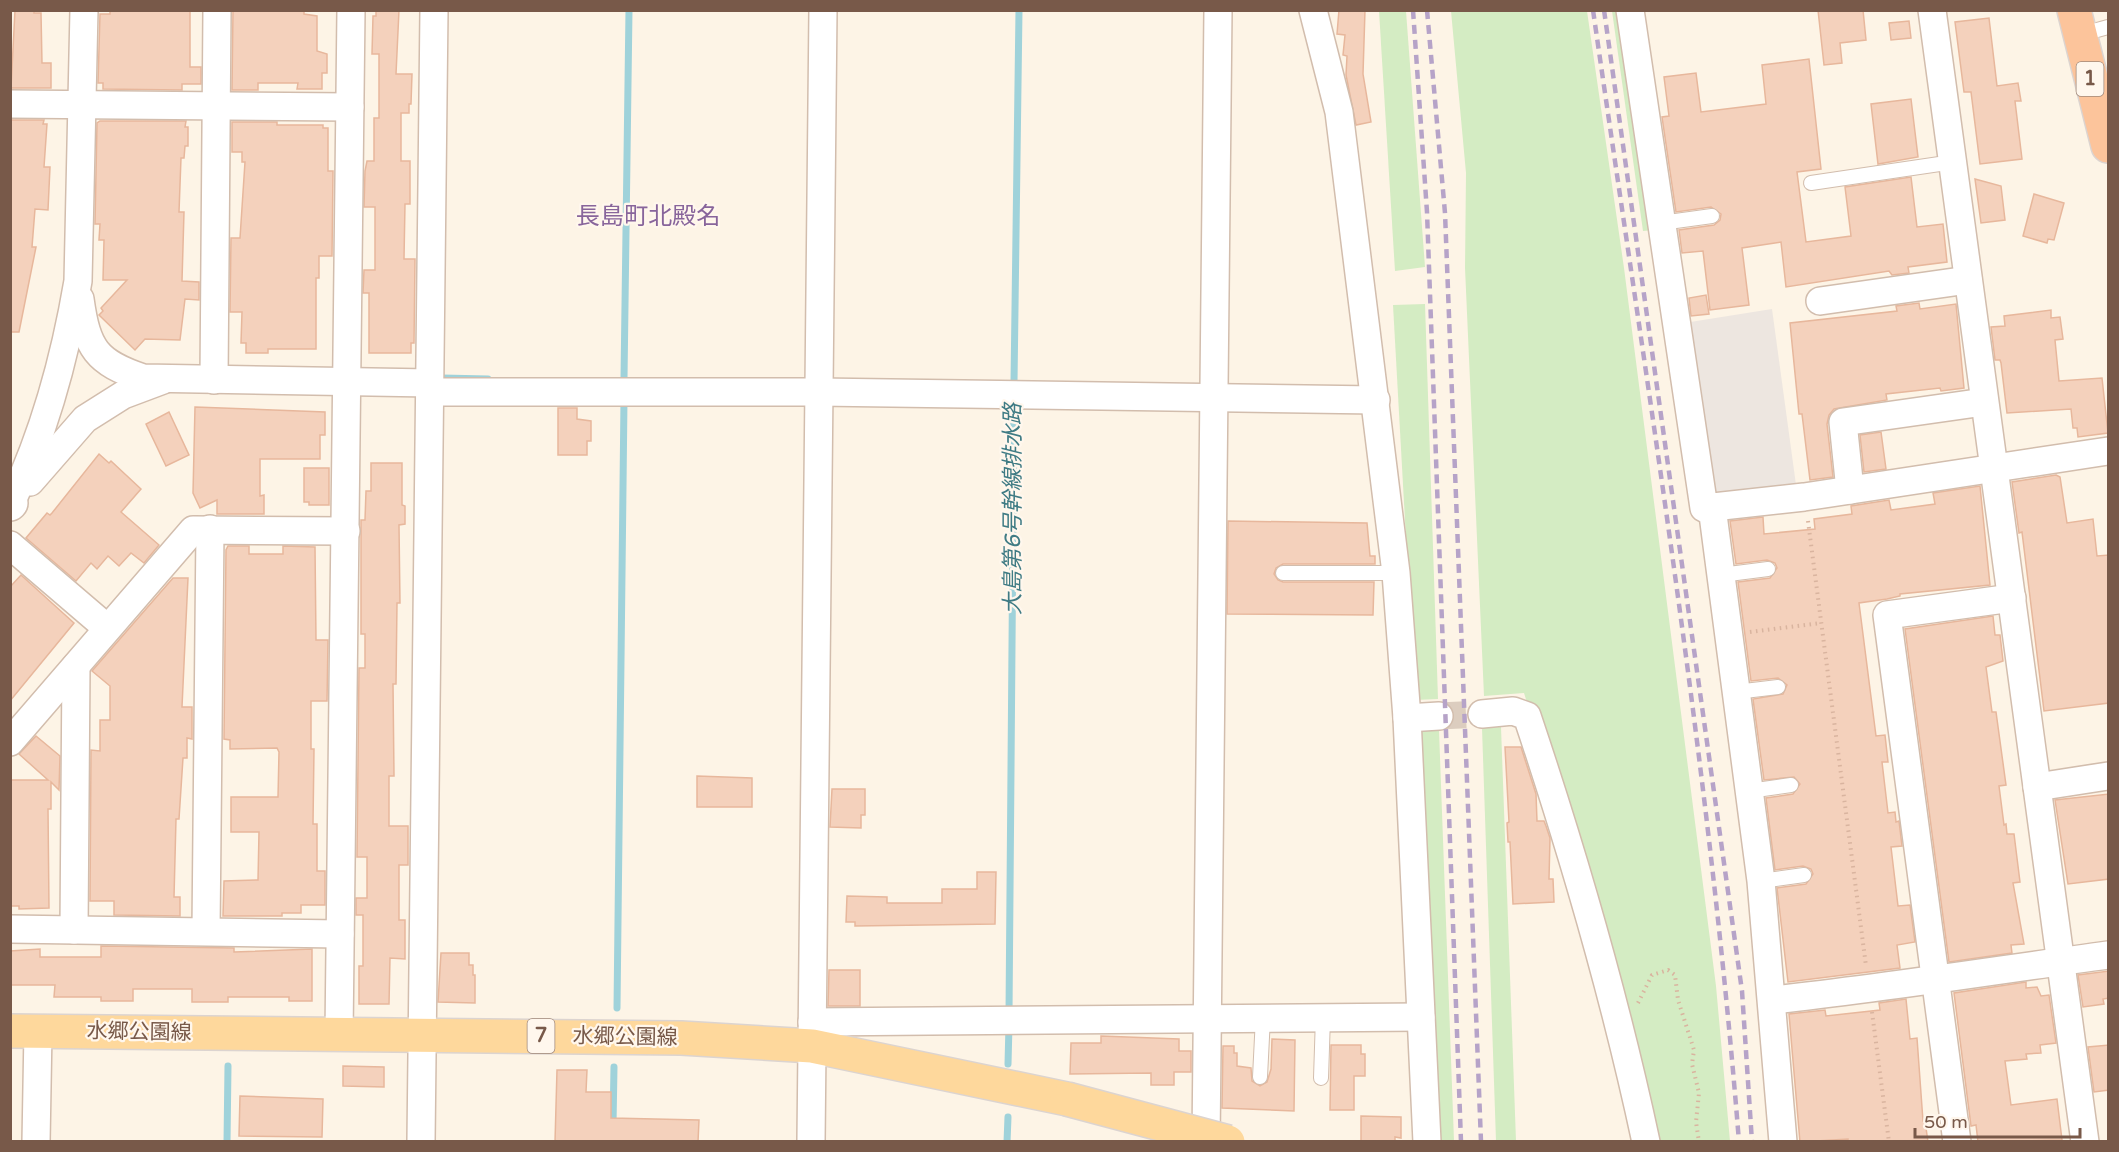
<svg xmlns="http://www.w3.org/2000/svg" width="2119" height="1152" font-family="'Varela Round','Noto Sans JP',sans-serif">
  <rect width="100%" height="100%" fill="#fdf4e6"/>
  <polygon fill="#ede6e0" points="1772,309 1796,485 1720,496 1712,491 1684,323"/>
  <g fill="#d4ecc3">
    <polygon points="1379,11 1406,11 1425,267 1395,271"/>
    <polygon points="1451,11 1587,11 1624,268 1716,986 1730,1141 1652,1141 1604,946 1524,693 1484,696 1465,268 1466,173"/>
    <polygon points="1612,11 1622,11 1654,230 1643,231"/>
    <polygon points="1425,304 1438,699 1415,700 1393,305"/>
    <polygon points="1501,727 1516,1141 1516,1142 1496,1141 1482,728"/>
    <polygon points="1415,730 1439,730 1454,1141 1436,1141"/>
  </g>
  <g fill="none" stroke-linecap="round" stroke-linejoin="round">
    <g stroke="#9fd2da" stroke-width="7">
      <polyline points="442,378 488,379"/>
      <polyline points="624,379 629,10"/>
      <polyline points="1014,383 1019,10"/>
      <polyline points="617,1008 624,400"/>
      <polyline points="1009,1014 1014,401"/>
      <polyline points="1008,1064 1009,1025"/>
      <polyline points="613,1125 614,1067"/>
      <polyline points="227,1142 228,1066"/>
      <polyline points="1007,1142 1008,1117"/>
    </g>
  </g>
  <g fill="#f4d1bc" stroke="#e7b79c" stroke-width="1.5">
    <polygon points="15,10 34,10 34,13 41,13 42,63 51,63 51,88 11,88"/>
    <polygon points="110,10 190,10 190,67 201,67 201,84 182,84 182,90 103,89 103,83 98,83 100,14 110,14"/>
    <polygon points="233,10 304,11 304,14 317,16 317,51 327,54 327,73 322,73 322,89 297,89 298,83 258,83 258,90 232,90"/>
    <polygon points="376,10 399,10 396,74 412,74 411,104 409,104 409,113 401,113 401,161 410,161 410,204 405,204 404,259 415,259 414,343 411,343 411,353 369,353 369,293 363,293 364,270 375,270 375,207 364,207 365,171 367,161 374,161 374,118 379,118 379,54 372,54 373,16 376,16"/>
    <polygon points="1339,10 1365,10 1363,74 1371,122 1356,125 1346,75 1347,56 1343,55 1345,35 1337,34"/>
    <polygon points="1818,10 1863,10 1866,40 1840,43 1842,63 1824,65"/>
    <polygon points="1989,18 1997,86 2018,83 2021,101 2015,101 2022,159 1980,164 1971,92 1964,92 1955,22"/>
    <polygon points="1909,21 1911,38 1891,40 1889,23"/>
    <polygon points="1809,59 1821,169 1797,172 1806,242 1851,236 1845,187 1911,177 1917,227 1943,224 1947,262 1908,267 1909,273 1892,275 1889,271 1786,287 1781,242 1742,248 1749,305 1710,310 1703,251 1682,253 1679,230 1714,225 1720,220 1721,214 1711,207 1676,212 1662,117 1669,116 1664,77 1696,73 1701,112 1766,104 1762,65"/>
    <polygon points="1911,99 1918,157 1878,164 1871,104"/>
    <polygon points="11,120 44,120 43,124 47,124 44,167 50,167 48,210 35,209 32,247 36,247 19,332 10,332"/>
    <polygon points="100,121 186,121 185,127 188,127 188,146 185,146 184,158 181,158 179,212 184,212 182,281 199,282 199,300 185,299 180,340 145,339 135,350 99,315 103,311 101,308 127,280 103,280 104,240 99,240 100,224 95,224 97,123"/>
    <polygon points="232,122 277,122 277,125 323,125 323,128 328,128 328,171 333,171 332,256 319,256 319,278 316,278 316,349 268,349 268,353 246,353 246,343 241,343 242,312 230,312 231,238 240,238 245,162 242,162 242,152 232,152"/>
    <polygon points="1975,179 2001,186 2005,220 1981,223"/>
    <polygon points="2034,194 2064,203 2054,240 2048,239 2047,243 2023,236"/>
    <polygon points="1706,295 1709,314 1691,316 1689,298"/>
    <polygon points="1919,303 1920,309 1956,304 1964,388 1941,391 1940,388 1886,394 1887,400 1834,409 1829,415 1827,424 1833,477 1810,480 1802,414 1799,414 1790,323 1897,311 1896,306"/>
    <polygon points="2051,310 2051,318 2060,317 2063,339 2055,340 2059,381 2102,378 2108,433 2078,437 2077,428 2073,428 2071,409 2007,413 2001,363 2000,360 1995,360 1991,327 2005,326 2004,316"/>
    <polygon points="195,407 325,412 325,435 320,435 320,459 260,459 260,496 264,495 264,514 217,514 217,500 200,508 193,493"/>
    <polygon points="558,408 577,408 577,419 591,421 591,441 587,441 587,455 558,455"/>
    <polygon points="169,412 189,455 166,466 146,424"/>
    <polygon points="1881,432 1886,469 1864,472 1860,435"/>
    <polygon points="99,454 109,463 111,461 141,489 121,512 159,545 144,563 131,553 119,566 108,556 97,569 91,563 76,581 26,538 47,513 50,515 52,513"/>
    <polygon points="371,463 402,463 402,505 405,506 405,524 399,525 400,603 397,603 396,684 393,684 394,776 389,776 389,826 408,826 408,865 399,865 399,920 405,920 405,959 390,958 389,1004 359,1004 359,966 363,966 363,915 356,915 356,898 367,898 367,857 357,857 359,668 365,668 365,634 361,634 361,520 365,520 366,491 371,491"/>
    <polygon points="304,468 329,468 329,505 309,505 309,502 304,502"/>
    <polygon points="2056,475 2060,477 2067,523 2093,519 2097,556 2109,555 2109,703 2044,711 2022,532 2019,533 2012,482"/>
    <polygon points="1980,486 1990,585 1900,594 1900,596 1887,599 1859,603 1876,736 1885,735 1888,762 1882,762 1888,813 1895,812 1896,822 1899,821 1902,846 1891,847 1898,906 1910,905 1915,942 1897,945 1900,968 1788,982 1777,888 1806,884 1813,874 1811,869 1803,866 1775,870 1766,798 1793,794 1800,784 1794,777 1764,780 1753,699 1783,694 1787,685 1778,678 1751,681 1738,582 1770,578 1777,568 1775,563 1767,560 1736,564 1730,521 1763,517 1764,534 1815,529 1814,519 1852,514 1851,506 1889,500 1891,510 1935,504 1933,493"/>
    <polygon points="1228,521 1367,523 1370,556 1375,556 1375,564 1283,564 1276,568 1274,574 1278,580 1283,582 1374,582 1373,615 1227,614"/>
    <polygon points="228,546 249,546 249,554 283,554 283,546 315,547 316,640 328,640 327,701 311,701 311,749 314,749 313,824 317,824 317,871 325,871 325,905 301,905 301,913 282,913 282,916 223,916 224,881 258,880 259,832 231,832 231,797 278,797 279,752 277,748 230,749 230,740 224,739 226,550"/>
    <polygon points="21,575 74,623 10,701 10,587"/>
    <polygon points="173,578 188,578 182,707 192,707 192,739 187,738 187,758 183,758 179,819 176,819 174,897 180,897 180,916 114,915 114,901 90,901 91,750 100,751 100,720 110,720 110,686 92,671"/>
    <polygon points="1993,616 1995,635 2000,635 2003,661 1986,667 1992,712 1996,712 2006,785 1999,786 2004,825 2006,824 2007,834 2014,834 2020,882 2013,883 2024,944 2011,945 2012,953 1949,962 1905,629"/>
    <polygon points="36,736 60,756 59,790 51,782 51,809 48,809 49,908 19,909 19,906 10,906 10,780 48,780 19,754"/>
    <polygon points="1505,747 1521,747 1536,794 1537,821 1544,821 1546,826 1550,838 1549,879 1553,879 1554,902 1513,904 1510,842 1508,842 1507,823 1509,822"/>
    <polygon points="697,776 752,778 752,807 697,807"/>
    <polygon points="832,789 865,789 865,815 861,815 861,828 830,827"/>
    <polygon points="2109,794 2109,879 2068,884 2055,800"/>
    <polygon points="977,872 996,872 995,924 855,926 855,922 846,922 847,896 887,897 887,903 942,903 942,889 977,889"/>
    <polygon points="101,946 234,948 234,952 312,949 312,1001 289,1001 289,997 228,997 228,1002 192,1002 192,989 133,989 133,1001 101,1001 101,997 54,997 55,985 10,985 10,951 40,949 40,957 101,957"/>
    <polygon points="441,953 469,953 469,965 473,965 473,975 475,975 475,1003 438,1002"/>
    <polygon points="829,970 860,970 860,1006 828,1006"/>
    <polygon points="2109,971 2109,998 2103,999 2104,1004 2083,1007 2078,975"/>
    <polygon points="2026,982 2026,988 2037,987 2041,996 2049,995 2056,1043 2040,1045 2041,1053 2026,1054 2027,1059 2005,1061 2011,1105 2057,1099 2062,1140 1978,1142 1976,1125 1971,1126 1954,993"/>
    <polygon points="1906,999 1910,1039 1917,1038 1923,1121 1925,1121 1928,1142 1848,1142 1848,1139 1800,1142 1789,1014 1825,1010 1826,1016 1880,1010 1879,1003"/>
    <polygon points="1101,1036 1179,1039 1179,1051 1191,1051 1191,1072 1174,1072 1174,1085 1151,1085 1151,1073 1070,1074 1071,1043 1101,1043"/>
    <polygon points="1272,1039 1295,1040 1294,1111 1222,1108 1223,1046 1234,1046 1234,1053 1237,1053 1237,1066 1251,1068 1252,1081 1260,1086 1267,1082 1271,1069"/>
    <polygon points="1331,1045 1361,1045 1361,1054 1365,1054 1365,1076 1354,1076 1354,1110 1330,1110"/>
    <polygon points="2109,1045 2109,1090 2094,1092 2088,1047"/>
    <polygon points="343,1066 384,1067 384,1087 343,1086"/>
    <polygon points="557,1070 587,1070 586,1092 611,1092 611,1118 699,1120 698,1142 555,1142"/>
    <polygon points="240,1096 323,1099 322,1137 239,1136"/>
    <polygon points="1361,1116 1401,1117 1401,1138 1395,1137 1395,1142 1361,1142"/>
  </g>
  <g fill="none" stroke-linecap="round" stroke-linejoin="round">
    <polyline stroke="#dccdbf" stroke-width="27" stroke-dasharray="27 14" stroke-linecap="butt" points="1439,716 1482,714"/>
    <g stroke="#d2bdad" stroke-width="16">
      <g id="service">
        <polyline points="2079,35 2108,27"/>
        <polyline points="1811,183 1953,162"/>
        <polyline points="1661,223 1712,216"/>
        <polyline points="1283,573 1396,573"/>
        <polyline points="1721,575 1768,569"/>
        <polyline points="1736,692 1778,687"/>
        <polyline points="1749,791 1791,785"/>
        <polyline points="1761,881 1804,875"/>
        <polyline points="1260,1077 1263,1017"/>
        <polyline points="1321,1078 1323,1017"/>
      </g>
    </g>
    <g stroke="#d2bdad" stroke-width="30">
      <g id="minor">
        <polyline points="1313,10 1339,112 1396,573 1407,718 1427,1142"/>
        <polyline points="1630,10 1704,508 1804,497 2108,451"/>
        <polyline points="1932,10 2085,1142"/>
        <polyline points="10,104 350,107"/>
        <path d="M80,299C87,349 96,362 143,378L430,383"/>
        <polyline points="1820,301 1968,280"/>
        <polyline points="214,380 217,10"/>
        <polyline points="430,392 818,392 1376,400"/>
        <polyline points="30,482 85,419 123,395 163,380"/>
        <polyline points="1850,490 1843,422 1984,402"/>
        <path d="M11,503C45,432 65,358 78,281L84,10"/>
        <polyline points="1712,507 1761,881 1783,1142"/>
        <polyline points="10,545 107,628"/>
        <path d="M1482,714L1513,711L1527,716C1574,856 1615,997 1646,1142"/>
        <polyline points="1407,718 1439,716"/>
        <polyline points="10,742 193,530 346,531"/>
        <polyline points="2037,787 2108,776"/>
        <polyline points="10,929 340,934"/>
        <polyline points="74,930 76,666"/>
        <polyline points="206,931 210,529"/>
        <path d="M1773,1000C1885,988 1997,970 2108,955"/>
        <polyline points="812,1022 1421,1017"/>
        <polyline points="339,1035 351,10"/>
        <polyline points="36,1142 38,1031"/>
        <polyline points="421,1142 434,10"/>
        <polyline points="811,1142 823,10"/>
        <polyline points="1206,1142 1218,10"/>
        <polyline points="1957,1142 1887,615 2012,598"/>
      </g>
    </g>
    <g stroke="#d2bdad" stroke-width="36">
      <polyline id="tertiary" points="10,504 11,503"/>
    </g>
    <g stroke="#dcd4d0" stroke-width="36">
      <polyline id="primary" points="10,1031 681,1038 812,1046 1067,1099"/>
    </g>
    <g stroke="#dcd4d0" stroke-width="36">
      <polyline id="trunk" points="2074,10 2108,146"/>
    </g>
    <g stroke="#d9b49f" stroke-width="4" stroke-dasharray="1.5 4.5" stroke-linecap="butt">
      <polyline points="1808,521 1866,966"/>
      <polyline points="1750,632 1821,623"/>
      <polyline points="1638,1003 1652,975 1668,970 1675,975 1678,1000 1694,1050 1692,1064 1699,1093 1696,1122 1699,1142"/>
      <polyline points="1872,1012 1889,1142"/>
    </g>
    <use href="#service" stroke="#fff" stroke-width="14"/>
    <use href="#minor" stroke="#fff" stroke-width="27"/>
    <use href="#tertiary" stroke="#fff" stroke-width="33"/>
    <use href="#primary" stroke="#fed89c" stroke-width="33"/>
    <use href="#trunk" stroke="#fcc49b" stroke-width="33"/>
    <g stroke="#b6a3c8" stroke-width="4.5" stroke-dasharray="9 6" stroke-linecap="butt">
      <polyline points="1413,10 1427,212 1461,1142"/>
      <polyline points="1427,10 1445,213 1481,1142"/>
      <path d="M1593,10C1647,387 1709,763 1739,1142"/>
      <polyline points="1604,10 1742,991 1752,1142"/>
    </g>
    <g stroke="#dcd4d0" stroke-width="36" stroke-linecap="butt">
      <polyline id="primary-bridge" points="1067,1099 1228,1142"/>
    </g>
    <use href="#primary-bridge" stroke="#fed89c" stroke-width="33"/>
  </g>
  <g text-anchor="middle" dominant-baseline="central" stroke-width="4.5" stroke-linejoin="round" paint-order="stroke">
    <g fill="#fff7ed" stroke="#a0887a" stroke-width="1.5">
      <rect x="2076.5" y="62" width="27" height="34" rx="4.5"/>
      <rect x="527.5" y="1019" width="27" height="34" rx="4.5"/>
    </g>
    <g font-size="20" font-weight="bold" fill="#785949">
      <text x="2090" y="79">1</text>
      <text x="541" y="1036">7</text>
    </g>
    <g font-size="21" fill="#785949" stroke="#fff7ed">
      <text transform="translate(139 1032) rotate(1)">水郷公園線</text>
      <text transform="translate(625 1037) rotate(1)">水郷公園線</text>
    </g>
    <g font-size="22" font-style="italic" fill="#3f7b84" stroke="#fff7ed">
      <text transform="translate(1013 509) rotate(-90)">大島第6号幹線排水路</text>
    </g>
    <g font-size="24" fill="#88659b" stroke="#fff7ed">
      <text x="648" y="216">長島町北殿名</text>
    </g>
  </g>
  <rect width="2119" height="1152" fill="none" stroke="#785949" stroke-width="24"/>
  <path d="M1915 1128v9h165v-9" fill="none" stroke="#785949" stroke-width="3"/>
  <text x="1924" y="1128" font-size="18" fill="#785949" stroke="#fff7ed" stroke-width="4.5" paint-order="stroke">50 m</text>
</svg>
